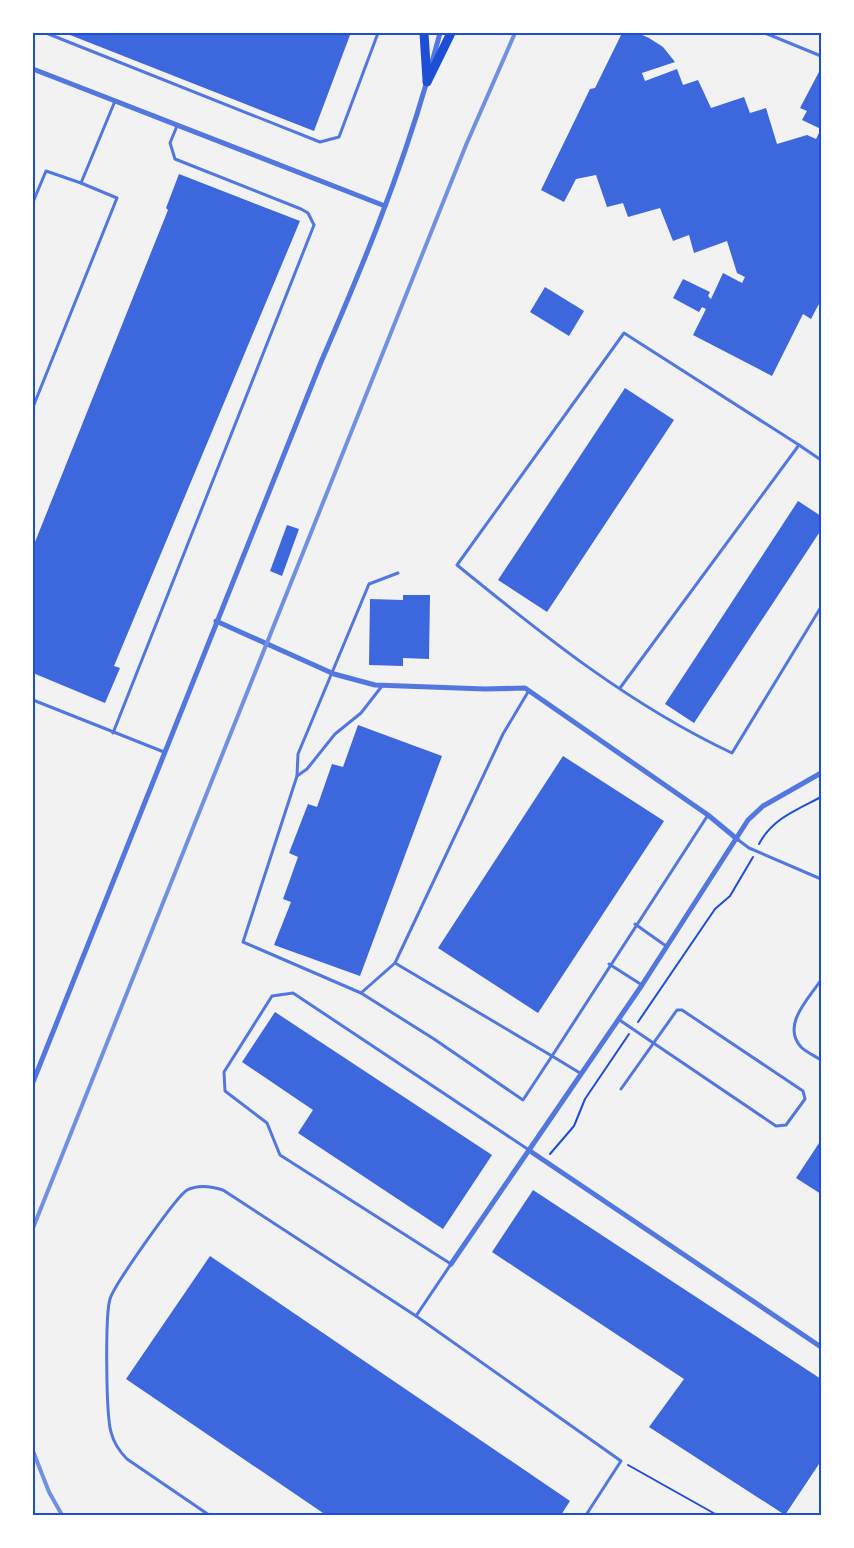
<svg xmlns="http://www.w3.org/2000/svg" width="854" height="1548" font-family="'IBM Plex Serif',serif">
  <rect width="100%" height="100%" fill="#f2f2f2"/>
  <g fill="#3d67dc">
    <polygon points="65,33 345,33 350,35 314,131"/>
    <polygon points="622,33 638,33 649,38 663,47 675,62 642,73 645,81 677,69 683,85 698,80 711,108 744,97 750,113 766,108 777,144 807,135 816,139 821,129 821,277 819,281 821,300 811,319 803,314 772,376 693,335 706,309 702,307 699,312 673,298 683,279 710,292 708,296 711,299 723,273 742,283 745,277 737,273 727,241 694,253 689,235 673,241 660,208 628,217 623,203 607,207 596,175 576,179 564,202 541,190 590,89 595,88"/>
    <polygon points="821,68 821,129 802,120 807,111 800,108"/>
    <polygon points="179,174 300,221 114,666 120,668 105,703 33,673 33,547 168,210 166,208"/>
    <polygon points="545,287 584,311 569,336 530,312"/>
    <polygon points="625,388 674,420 547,612 498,580"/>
    <polygon points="798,501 821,516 821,530 694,723 665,704"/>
    <polygon points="287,525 299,529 282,576 270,571"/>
    <polygon points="403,595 430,595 429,659 403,658 403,666 369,665 370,599 403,600"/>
    <polygon points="358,725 442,756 360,976 274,945 291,902 283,899 298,857 289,853 308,804 317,807 332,764 343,767"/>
    <polygon points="563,756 664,821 538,1013 438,948"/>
    <polygon points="275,1012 492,1155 443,1229 298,1133 313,1110 242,1062"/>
    <polygon points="821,1140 821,1194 796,1178"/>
    <polygon points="533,1190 821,1379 821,1461 785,1515 649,1427 684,1379 492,1252"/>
    <polygon points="210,1256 570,1501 561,1515 326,1515 126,1379"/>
  </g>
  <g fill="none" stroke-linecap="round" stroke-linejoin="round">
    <g stroke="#1d4ed8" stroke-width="2">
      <path d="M759,844C772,819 796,810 821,797"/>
      <polyline points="638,1022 715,909 730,896 753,857"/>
      <polyline points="550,1154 574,1126 585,1099 629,1034"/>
      <polyline points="628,1465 717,1515"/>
    </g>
    <g stroke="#5277de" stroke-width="3">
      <polyline points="46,33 320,142 339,137 378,33"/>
      <polyline points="765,33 821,56"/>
      <polyline points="33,202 46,171 81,183"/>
      <polyline points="33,407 117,198 81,183 115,101"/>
      <polyline points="799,445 821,460"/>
      <polyline points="382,686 361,713 335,734 307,769 297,776 243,942 361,993 395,963 503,734 528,692"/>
      <path d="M620,688L799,445L624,333L457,565C544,636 630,705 732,753L821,607"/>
      <polyline points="33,700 164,752"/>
      <polyline points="113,733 314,225 308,213 301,209 175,159 170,143 177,126"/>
      <polyline points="297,776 298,754 369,584 398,573"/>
      <polyline points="821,820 821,821"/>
      <polyline points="737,839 749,848 821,879"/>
      <polyline points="635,924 666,946"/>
      <polyline points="609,964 642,985"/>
      <path d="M821,980C809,998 781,1025 801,1047C806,1052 815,1056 821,1060"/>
      <polyline points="361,993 434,1039 523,1100 552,1056 395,963"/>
      <polyline points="618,1019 776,1126 786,1125 805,1099 803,1091 682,1010 677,1010 621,1089"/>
      <polyline points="580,1073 552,1056 708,815"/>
      <polyline points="529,1150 293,993 272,996 224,1072 225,1091 267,1123 280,1155 451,1264 416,1316 621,1461 586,1515"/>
      <path d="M209,1515L127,1459C119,1451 114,1444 111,1432C106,1415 105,1316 110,1299C114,1285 176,1197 187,1190C199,1184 211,1186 223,1190L416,1316"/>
    </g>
    <g stroke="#5277de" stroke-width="5">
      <polyline points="431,66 440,33"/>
      <polyline points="33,69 385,206"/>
      <polyline points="216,621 334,674 375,685 485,689 525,688 708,815 737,839"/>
      <path d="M33,1082L321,362C361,270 399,178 427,81"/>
      <polyline points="530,1151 821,1347"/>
      <polyline points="451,1264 642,985 748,820 763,806 821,773"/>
    </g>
    <g stroke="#1d4ed8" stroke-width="9">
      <polyline points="424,33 427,80"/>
      <polyline points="427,82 451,33"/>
    </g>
    <g stroke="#7290e2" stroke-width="4">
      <polyline points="33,1228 466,145 515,33"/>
      <polyline points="33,1451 49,1492 62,1515"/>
    </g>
  </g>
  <rect width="854" height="1548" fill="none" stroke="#ffffff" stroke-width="69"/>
  <rect x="34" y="34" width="786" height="1480" fill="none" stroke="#1d4ed8" stroke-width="2"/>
</svg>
